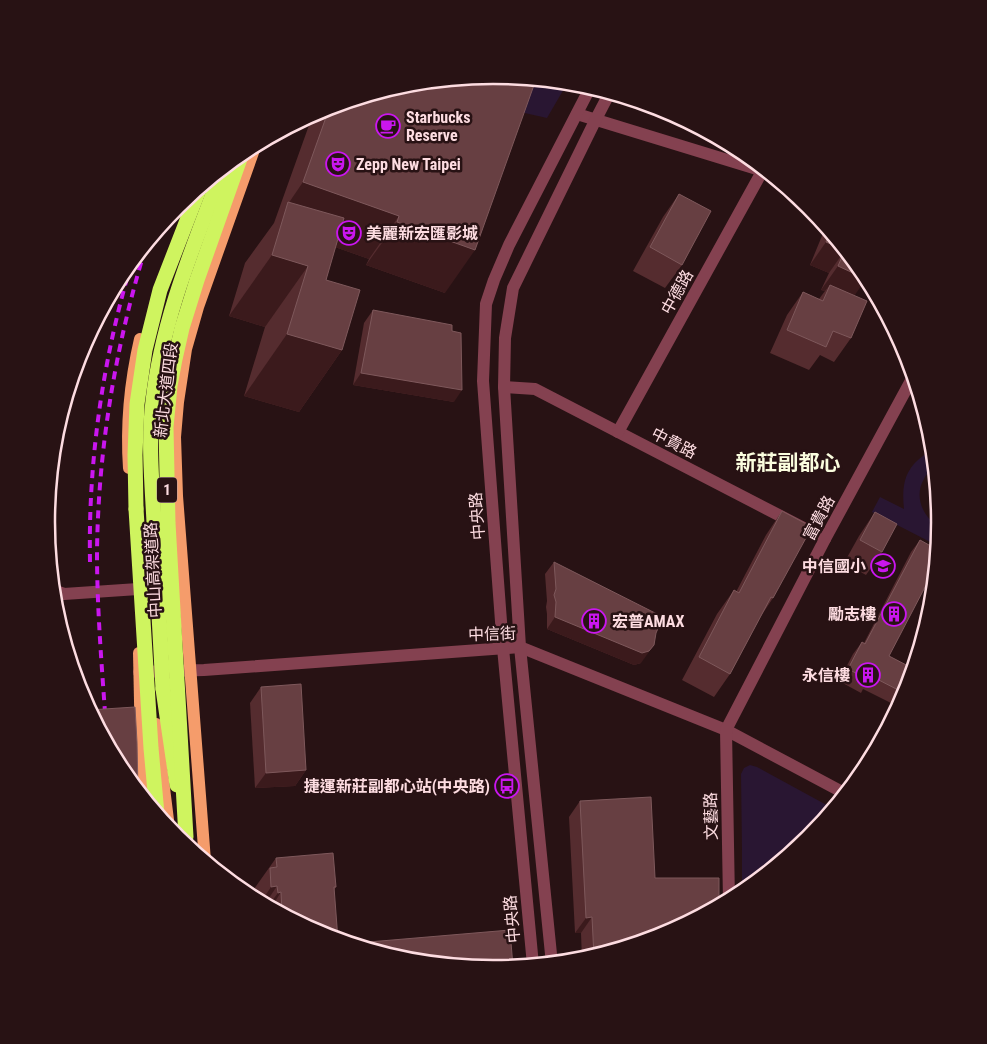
<svg xmlns="http://www.w3.org/2000/svg" width="987" height="1044" font-family="'Roboto Condensed','Noto Sans TC',sans-serif">
  <rect width="100%" height="100%" fill="#281214"/>
  <g fill="#291632">
    <polygon points="494,75 568,82 547,118 493,106"/>
    <path d="M932,450H934L935,468C931,471 926,474 924,479C913,497 924,519 940,527L938,546L872,512L880,497L904,509C902,490 903,473 918,460C922,456 927,453 932,450Z"/>
    <polygon points="750,765 757,767 834,809 810,838 742,894 742,850 741,774 744,768"/>
  </g>
  <g fill="none" stroke-linecap="round" stroke-linejoin="round">
    <g stroke="#844150" stroke-width="12">
      <polyline points="577,114 770,173"/>
      <polyline points="504,387 535,389 825,539"/>
      <polyline points="618,432 764,168"/>
      <polyline points="53,590 64,594 138,589"/>
      <polyline points="139,672 204,670 520,647 726,730 846,794"/>
      <polyline points="729,901 726,730 825,539 914,375"/>
      <polyline points="552,964 520,647 504,387 505,338 513,288 596,119 610,92"/>
      <polyline points="533,965 503,648 483,381 486,304 494,280 509,245 591,86"/>
    </g>
    <g stroke="#f59c6b" stroke-width="12">
      <path d="M129,468C126,425 130,382 140,339"/>
      <polyline points="139,653 142,796"/>
      <polyline points="156,724 169,828"/>
      <polyline points="205,861 177,496 175,437 178,402 186,349 198,307 256,144"/>
    </g>
    <g stroke="#cff45f" stroke-width="15">
      <polyline points="136,509 135,455 137,404 145,350 160,290 200,187"/>
      <polyline points="163,689 177,785"/>
    </g>
    <g stroke="#ca16ef" stroke-width="4" stroke-dasharray="8 6" stroke-linecap="butt">
      <path d="M90,562C88,460 103,358 132,261"/>
      <path d="M107,742C103,679 97,616 97,553C98,448 116,343 147,243"/>
    </g>
    <g stroke="#cff45f" stroke-width="15">
      <polyline points="136,509 151,748 157,814"/>
      <path d="M163,689C160,634 157,578 154,522C152,482 148,441 153,401C162,319 194,245 223,168"/>
      <polyline points="186,837 168,523 166,427 170,386 175,359 182,328 197,280 242,153"/>
    </g>
  </g>
  <g fill="#552c2f">
    <polygon points="407,83 445,293 366,265 369,259 335,247 326,280 342,350 299,412 244,396 265,327 229,316 245,263 274,223 313,114 323,109"/>
    <polygon points="679,194 682,265 665,288 633,271 663,217"/>
    <polygon points="826,226 866,274 854,295 851,338 834,362 820,355 809,370 770,353 787,315 803,292 819,299 825,291 821,290 829,273 810,265"/>
    <polygon points="373,310 454,402 353,385 364,323"/>
    <polygon points="782,511 773,598 761,616 730,674 714,697 682,680 717,614 734,590 736,592 766,535"/>
    <polygon points="875,512 882,552 866,575 844,563 859,536"/>
    <polygon points="920,540 889,656 907,693 899,707 863,689 861,693 839,681 853,654 862,642 864,643 911,552"/>
    <polygon points="554,562 641,663 634,665 547,629 547,614 546,607 547,601 545,574"/>
    <polygon points="261,687 306,770 295,786 255,788 250,703"/>
    <polygon points="580,801 655,878 664,935 582,960 581,933 575,933 569,817"/>
    <polygon points="276,858 336,887 334,890 322,935 249,896"/>
  </g>
  <g fill="#3b1a1c">
    <polygon points="303,182 399,216 369,259 281,228 288,204"/>
    <polygon points="397,222 475,250 445,293 366,265"/>
    <polygon points="826,242 845,250 829,273 810,265"/>
    <polygon points="272,255 308,266 265,327 229,316"/>
    <polygon points="838,266 866,279 850,302 830,285 825,291 821,290"/>
    <polygon points="287,334 342,350 299,412 244,396"/>
    <polygon points="361,373 462,390 454,402 353,385"/>
    <polygon points="555,617 654,645 641,663 634,665 547,629"/>
    <polygon points="306,770 295,786 255,788 266,773"/>
    <polygon points="277,886 265,904 261,902 271,887"/>
    <polygon points="281,892 271,908 268,906 278,893"/>
    <polygon points="592,917 581,933 575,933 586,918"/>
  </g>
  <g fill="#673f42" stroke="#7e585b">
    <polygon points="494,75 511,76 534,85 475,250 397,222 399,216 303,182 330,106 407,83"/>
    <polygon points="679,194 711,211 682,265 650,247"/>
    <polygon points="288,202 344,218 326,280 360,290 342,350 287,334 308,266 272,255"/>
    <polygon points="831,231 866,274 867,276 866,279 838,266 845,250 826,242"/>
    <polygon points="830,285 867,301 851,338 833,331 826,347 787,330 803,292 823,301"/>
    <polygon points="373,310 452,325 452,331 461,333 462,390 361,373"/>
    <polygon points="782,511 812,527 773,598 771,597 730,674 699,657 734,590 739,593"/>
    <polygon points="875,512 897,524 882,552 860,540"/>
    <polygon points="920,540 938,550 936,566 889,656 914,669 906,694 871,676 869,680 848,669 862,642 865,644"/>
    <polygon points="554,562 663,617 656,633 654,645 649,651 642,653 555,617 556,602 554,595 556,589"/>
    <polygon points="301,684 306,770 266,773 261,687"/>
    <polygon points="135,707 137,742 138,790 121,770 89,710"/>
    <polygon points="651,797 655,878 719,878 719,906 664,935 594,957 592,917 586,918 580,801"/>
    <polygon points="333,853 336,887 334,887 338,940 322,935 282,914 281,892 278,893 277,886 271,887 270,868 277,867 276,858"/>
    <polygon points="510,930 513,967 493,969 406,961 358,946 357,943"/>
  </g>
  <defs>
    <g id="cafe-ring" transform="scale(1.25)"><circle r="9.5" fill="#281214" stroke="#ca16ef" stroke-width="1.5"/><path d="M-5.5-4.5H6V0H3Q3 3.5 0 3.5H-2.5Q-5.5 3.5-5.5 0ZM3-3.2v2h1.7v-2ZM-6 4.5H4V6H-6Z" fill="#ca16ef"/></g>
    <g id="theatre-ring" transform="scale(1.25)"><circle r="9.5" fill="#281214" stroke="#ca16ef" stroke-width="1.5"/><path d="M-5-5.5Q0-4 5-5.5V0Q5 5 0 6Q-5 5-5 0ZM-3.3-2.5H-1v1.5H-3.3ZM1-2.5H3.3v1.5H1ZM-2.8 1Q0 5.5 2.8 1Z" fill="#ca16ef"/></g>
    <g id="school-ring" transform="scale(1.25)"><circle r="9.5" fill="#281214" stroke="#ca16ef" stroke-width="1.5"/><path d="M0-5L7-2L0 1L-7-2ZM-4 1L0 2.5L4 1V4Q0 6-4 4Z" fill="#ca16ef"/></g>
    <g id="building-ring" transform="scale(1.25)"><circle r="9.5" fill="#281214" stroke="#ca16ef" stroke-width="1.5"/><path d="M-4-6H4V6H1V3H-1V6H-4ZM-2.5-4.3h1.7v1.8h-1.7ZM.8-4.3h1.7v1.8H.8ZM-2.5-1h1.7V.8h-1.7ZM.8-1h1.7V.8H.8Z" fill="#ca16ef"/></g>
    <g id="bus-ring" transform="scale(1.25)"><circle r="9.5" fill="#281214" stroke="#ca16ef" stroke-width="1.5"/><path d="M-5-6H5V4H4V6H2V4H-2V6H-4V4H-5ZM-3.5-4V0h7V-4ZM-3.5 1.2v1.5H-2V1.2ZM2 1.2v1.5H3.5V1.2Z" fill="#ca16ef"/></g>
  </defs>
  <g fill-rule="evenodd">
    <use href="#cafe-ring" x="388" y="126"/>
    <use href="#theatre-ring" x="338" y="164"/>
    <use href="#theatre-ring" x="349" y="233"/>
    <use href="#school-ring" x="883" y="566"/>
    <use href="#building-ring" x="894" y="614"/>
    <use href="#building-ring" x="594" y="621"/>
    <use href="#building-ring" x="868" y="675"/>
    <use href="#bus-ring" x="507" y="786"/>
  </g>
  <g text-anchor="middle" dominant-baseline="central" stroke-width="5" stroke-linejoin="round" paint-order="stroke">
    <rect fill="#281214" stroke="#bd9fa4" stroke-width="1" x="157" y="477.5" width="20" height="25" rx="4"/>
    <g font-size="15" font-weight="bold" fill="#fddce1">
      <text x="167" y="490">1</text>
    </g>
    <g font-size="16" font-weight="bold" fill="#fddce1" stroke="#281214" text-anchor="start">
      <text x="406" y="117">Starbucks<tspan x="406" dy="18">Reserve</tspan></text>
      <text x="356" y="164">Zepp New Taipei</text>
      <text x="366" y="233">美麗新宏匯影城</text>
      <text x="866" y="566" text-anchor="end">中信國小</text>
      <text x="876" y="614" text-anchor="end">勵志樓</text>
      <text x="612" y="621">宏普AMAX</text>
      <text x="850" y="675" text-anchor="end">永信樓</text>
      <text x="490" y="786" text-anchor="end">捷運新莊副都心站(中央路)</text>
    </g>
    <g font-size="16" fill="#fddce1" stroke="#281214">
      <text transform="translate(677 292) rotate(-61)">中德路</text>
      <text transform="translate(166 390) rotate(-83)">新北大道四段</text>
      <text transform="translate(674 443) rotate(27)">中貴路</text>
      <text transform="translate(477 516) rotate(-94)">中央路</text>
      <text transform="translate(819 518) rotate(-62)">富貴路</text>
      <text transform="translate(153 570) rotate(-93)">中山高架道路</text>
      <text transform="translate(492 634) rotate(-2)">中信街</text>
      <text transform="translate(711 816) rotate(-91)">文藝路</text>
      <text transform="translate(512 919) rotate(-95)">中央路</text>
    </g>
    <g font-size="21" font-weight="bold" fill="#fafdde" stroke="#281214">
      <text x="788" y="463">新莊副都心</text>
    </g>
  </g>
  <path d="M0 0H987V1044H0ZM55 522a438 438 0 1 1 876 0a438 438 0 1 1-876 0Z" fill="#281214" fill-rule="evenodd"/>
  <path fill="none" stroke="#fddce1" stroke-width="2.5" d="M55 522a438 438 0 1 1 876 0a438 438 0 1 1-876 0Z"/>
</svg>
